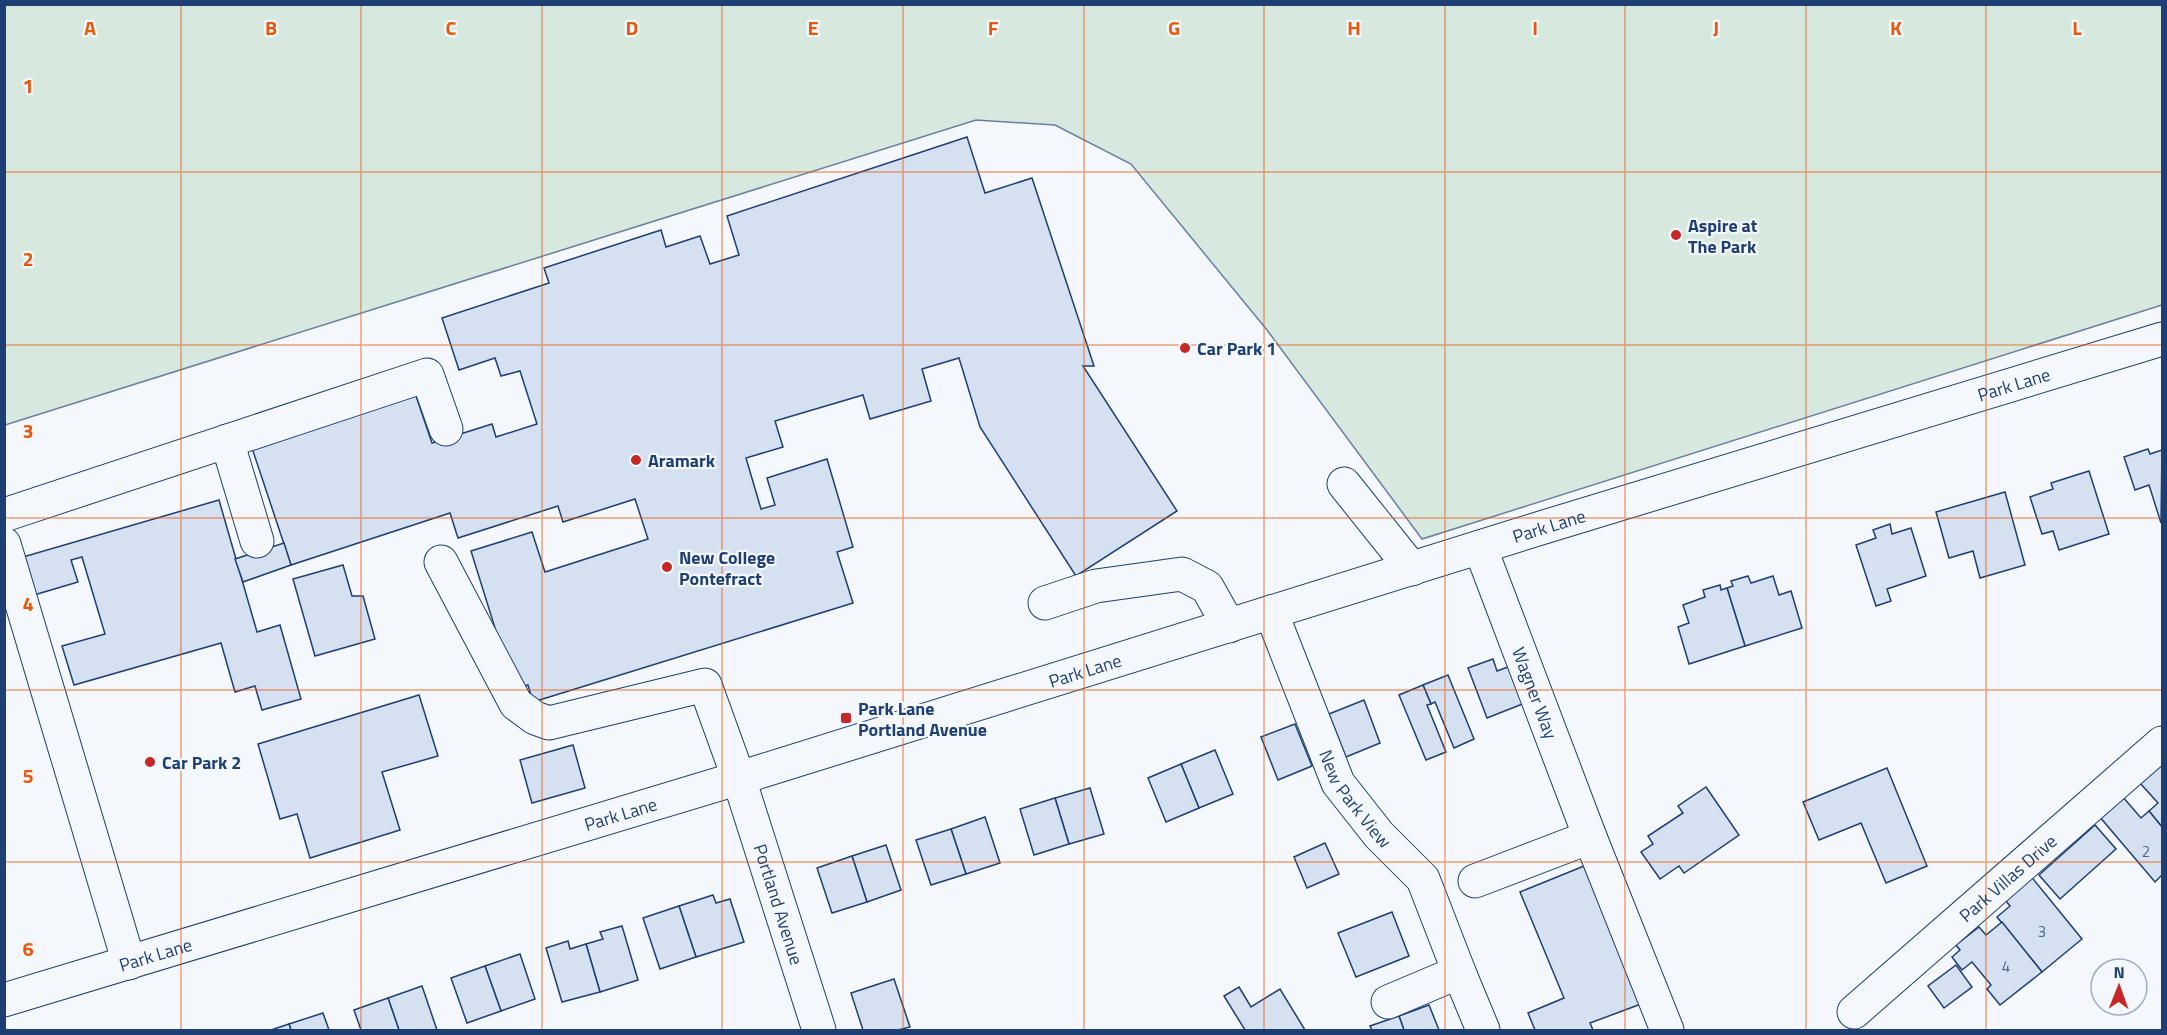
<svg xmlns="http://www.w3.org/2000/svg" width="2167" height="1035" font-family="'Titillium Web',sans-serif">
  <rect width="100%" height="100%" fill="#f4f7fb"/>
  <polygon fill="#d7e8df" stroke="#687fa3" stroke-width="1.5" points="5,4 2162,5 2162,305 1422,539 1267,330 1131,164 1055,125 976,120 5,425"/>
  <g fill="#d5e0f0" stroke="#1d3f73" stroke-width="1.5">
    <polygon points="967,137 985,193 1032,178 1094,366 1083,366 1177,511 1076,576 980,427 959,358 922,369 931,401 870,419 863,395 775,421 783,447 746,458 761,509 775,505 767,478 827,459 853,547 837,552 853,603 533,702 528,685 514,689 471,551 532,532 545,572 648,539 635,499 563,522 558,506 458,538 450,513 291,565 252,448 416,396 432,443 492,424 496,437 537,424 520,371 501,376 495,358 459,370 442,318 549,283 544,268 661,230 666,247 700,236 710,264 739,255 727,216"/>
    <polygon points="2148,449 2150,454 2162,450 2161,523 2149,485 2135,490 2124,457"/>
    <polygon points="2089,471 2109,534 2059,550 2053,531 2042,534 2030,497 2053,489 2051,483"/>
    <polygon points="2005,492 2025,565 1980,578 1973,551 1949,558 1936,512"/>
    <polygon points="219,500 257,632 280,625 301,699 262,710 255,686 235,692 221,643 74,685 62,646 105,634 82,557 71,560 78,582 34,595 23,557"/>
    <polygon points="1890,524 1892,534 1911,528 1926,576 1887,589 1891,601 1876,606 1856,545 1876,538 1873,530"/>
    <polygon points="284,543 291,565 243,582 235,559"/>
    <polygon points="343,565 352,596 363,596 375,639 315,656 293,579"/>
    <polygon points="1748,576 1751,583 1773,576 1779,595 1791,591 1802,628 1745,646 1727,588 1733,586 1731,581"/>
    <polygon points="1720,585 1721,590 1727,588 1745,646 1689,664 1678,627 1689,623 1683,605 1705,597 1703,590"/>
    <polygon points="1493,659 1497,671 1516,664 1525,703 1487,718 1468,668"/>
    <polygon points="1448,675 1474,739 1454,748 1435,702 1431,704 1423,685"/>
    <polygon points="1423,685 1431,704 1427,705 1446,752 1426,760 1399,695"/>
    <polygon points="419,695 438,756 382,772 400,830 310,858 297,814 280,819 258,744"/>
    <polygon points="1364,700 1380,743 1346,757 1329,714"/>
    <polygon points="1295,724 1312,766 1278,780 1261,737"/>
    <polygon points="573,745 585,788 532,803 520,760"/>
    <polygon points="1215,750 1233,794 1199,808 1181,764"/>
    <polygon points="2162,762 2162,827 2149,811 2158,803 2139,782"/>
    <polygon points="1181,764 1199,808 1166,822 1148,778"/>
    <polygon points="1887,768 1927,866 1886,883 1861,823 1819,840 1803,802"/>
    <polygon points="1706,787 1739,835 1684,873 1679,866 1660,879 1641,852 1653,844 1648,836 1683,813 1678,806"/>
    <polygon points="1090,788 1104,834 1069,844 1055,798"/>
    <polygon points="2122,796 2141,818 2149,811 2162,827 2162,875 2155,882 2099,816"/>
    <polygon points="1055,798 1069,844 1034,855 1020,809"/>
    <polygon points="985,817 1000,863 966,874 951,829"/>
    <polygon points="2095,825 2116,849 2060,899 2039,875"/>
    <polygon points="951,829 966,874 931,885 916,840"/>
    <polygon points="1325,843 1339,874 1307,888 1294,857"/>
    <polygon points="886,845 901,890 867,902 852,856"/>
    <polygon points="852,856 867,902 832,913 817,868"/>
    <polygon points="1584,866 1641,1004 1590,1023 1593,1030 1535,1030 1528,1013 1564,998 1520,892"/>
    <polygon points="2029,874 2082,939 2042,972 1997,917 2010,906 2002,896"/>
    <polygon points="713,895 716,903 730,899 744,942 696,957 679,906"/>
    <polygon points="679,906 696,957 660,969 643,918"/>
    <polygon points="1392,912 1409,956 1356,977 1338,933"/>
    <polygon points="2002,922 2042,972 2000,1005 1987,989 1991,985 1972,962 1962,970 1952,957 1960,950 1956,945 1979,927 1986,935"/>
    <polygon points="622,926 638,980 600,992 586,944 603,939 600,932"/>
    <polygon points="568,941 570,949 586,944 600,992 562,1002 546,948"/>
    <polygon points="520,954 535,999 501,1011 485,966"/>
    <polygon points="1956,965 1972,987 1944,1008 1928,986"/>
    <polygon points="485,966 501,1011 467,1023 451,978"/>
    <polygon points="894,979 910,1027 898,1030 863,1030 851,993"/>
    <polygon points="422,986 437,1030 399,1030 388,998"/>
    <polygon points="1239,987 1251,1007 1280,989 1305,1030 1245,1030 1224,996"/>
    <polygon points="388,998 399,1030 361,1030 354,1010"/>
    <polygon points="1429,1005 1439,1030 1404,1030 1399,1016"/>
    <polygon points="323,1013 329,1030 291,1030 289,1024"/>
    <polygon points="1399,1016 1404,1030 1372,1030 1370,1026"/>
    <polygon points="289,1024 291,1030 271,1030"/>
  </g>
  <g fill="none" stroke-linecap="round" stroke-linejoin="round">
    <g stroke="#1d3f73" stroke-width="35">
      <g id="minor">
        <polyline points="227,441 257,541"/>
        <polyline points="1344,484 1412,569"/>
        <polyline points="4,515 427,375 446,429"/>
        <polyline points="4,544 129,963"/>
        <path id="s1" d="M1480,547L1590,837L1667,1030"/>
        <path id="s2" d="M441,562L516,704L535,718L549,723L705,685L739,779L819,1030"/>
        <polyline points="1045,603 1096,586 1182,574 1207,587 1229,626"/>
        <path id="s3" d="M1271,612L1338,783L1379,835L1423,879L1459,972L1388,1002"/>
        <polyline points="1475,881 1590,837"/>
        <polyline points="1459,972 1483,1030"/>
        <path id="s4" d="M1854,1012L2162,743"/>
      </g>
    </g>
    <g stroke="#1d3f73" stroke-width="35">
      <g id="major">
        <path id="s5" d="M4,1000L762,771L1544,527L2162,339"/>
      </g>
    </g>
    <use href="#minor" stroke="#f4f7fb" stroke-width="33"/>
    <use href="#major" stroke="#f4f7fb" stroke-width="33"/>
  </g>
  <path fill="none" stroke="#e8590c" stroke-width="1.5" stroke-opacity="0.55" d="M181,4V1030M361,4V1030M542,4V1030M722,4V1030M903,4V1030M1084,4V1030M1264,4V1030M1445,4V1030M1625,4V1030M1806,4V1030M1986,4V1030M4,172H2162M4,345H2162M4,518H2162M4,690H2162M4,862H2162"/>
  <g fill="#c62828" stroke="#f4f7fb" stroke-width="2">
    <circle cx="1676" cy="235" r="6"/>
    <circle cx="1185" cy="348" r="6"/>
    <circle cx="636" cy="460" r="6"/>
    <circle cx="667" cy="567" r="6"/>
    <rect x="840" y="712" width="12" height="12" rx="3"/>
    <circle cx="150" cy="762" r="6"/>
  </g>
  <g text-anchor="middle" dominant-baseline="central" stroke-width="4.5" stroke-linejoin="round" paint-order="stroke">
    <g font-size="15" fill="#4b6792">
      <text x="2146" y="851">2</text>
      <text x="2042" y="931">3</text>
      <text x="2006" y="966">4</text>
    </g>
    <g font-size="18" font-weight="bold" fill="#1d3f73" stroke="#f4f7fb" text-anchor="start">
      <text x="1688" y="225">Aspire at<tspan x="1688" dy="21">The Park</tspan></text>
      <text x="1197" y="348">Car Park 1</text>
      <text x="648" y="460">Aramark</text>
      <text x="679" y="557">New College<tspan x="679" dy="21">Pontefract</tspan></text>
      <text x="858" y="708">Park Lane<tspan x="858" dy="21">Portland Avenue</tspan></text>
      <text x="162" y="762">Car Park 2</text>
    </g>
    <g font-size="18" fill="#1d3f73" stroke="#f4f7fb">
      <text stroke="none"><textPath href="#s5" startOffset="2102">Park Lane</textPath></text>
      <text stroke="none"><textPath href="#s5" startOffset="1616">Park Lane</textPath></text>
      <text stroke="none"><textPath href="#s5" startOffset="1130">Park Lane</textPath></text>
      <text stroke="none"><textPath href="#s1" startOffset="156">Wagner Way</textPath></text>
      <text stroke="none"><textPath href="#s3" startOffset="206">New Park View</textPath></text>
      <text stroke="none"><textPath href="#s5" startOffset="644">Park Lane</textPath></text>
      <text stroke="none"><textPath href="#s4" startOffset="204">Park Villas Drive</textPath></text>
      <text stroke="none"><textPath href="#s2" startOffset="591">Portland Avenue</textPath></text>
      <text stroke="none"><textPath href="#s5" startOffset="158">Park Lane</textPath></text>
    </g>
  </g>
  <g font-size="20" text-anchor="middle" font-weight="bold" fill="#e8590c" stroke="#f4f7fb" stroke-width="4.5" stroke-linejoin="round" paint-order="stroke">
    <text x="90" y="35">A</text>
    <text x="271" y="35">B</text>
    <text x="451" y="35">C</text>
    <text x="632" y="35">D</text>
    <text x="813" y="35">E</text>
    <text x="993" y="35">F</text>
    <text x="1174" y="35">G</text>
    <text x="1354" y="35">H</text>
    <text x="1535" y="35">I</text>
    <text x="1716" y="35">J</text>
    <text x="1896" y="35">K</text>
    <text x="2077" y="35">L</text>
    <text x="28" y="93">1</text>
    <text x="28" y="266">2</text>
    <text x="28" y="438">3</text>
    <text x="28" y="611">4</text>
    <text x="28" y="783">5</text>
    <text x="28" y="956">6</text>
  </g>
  <rect width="2167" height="1035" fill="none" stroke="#1d3f73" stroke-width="12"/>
  <g transform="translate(2119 987) rotate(1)"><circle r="28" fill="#f4f7fb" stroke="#9eadc5" stroke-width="1.5"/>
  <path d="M0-4.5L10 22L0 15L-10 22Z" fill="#c62828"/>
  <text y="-9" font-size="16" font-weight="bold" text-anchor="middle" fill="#1d3f73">N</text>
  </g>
</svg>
